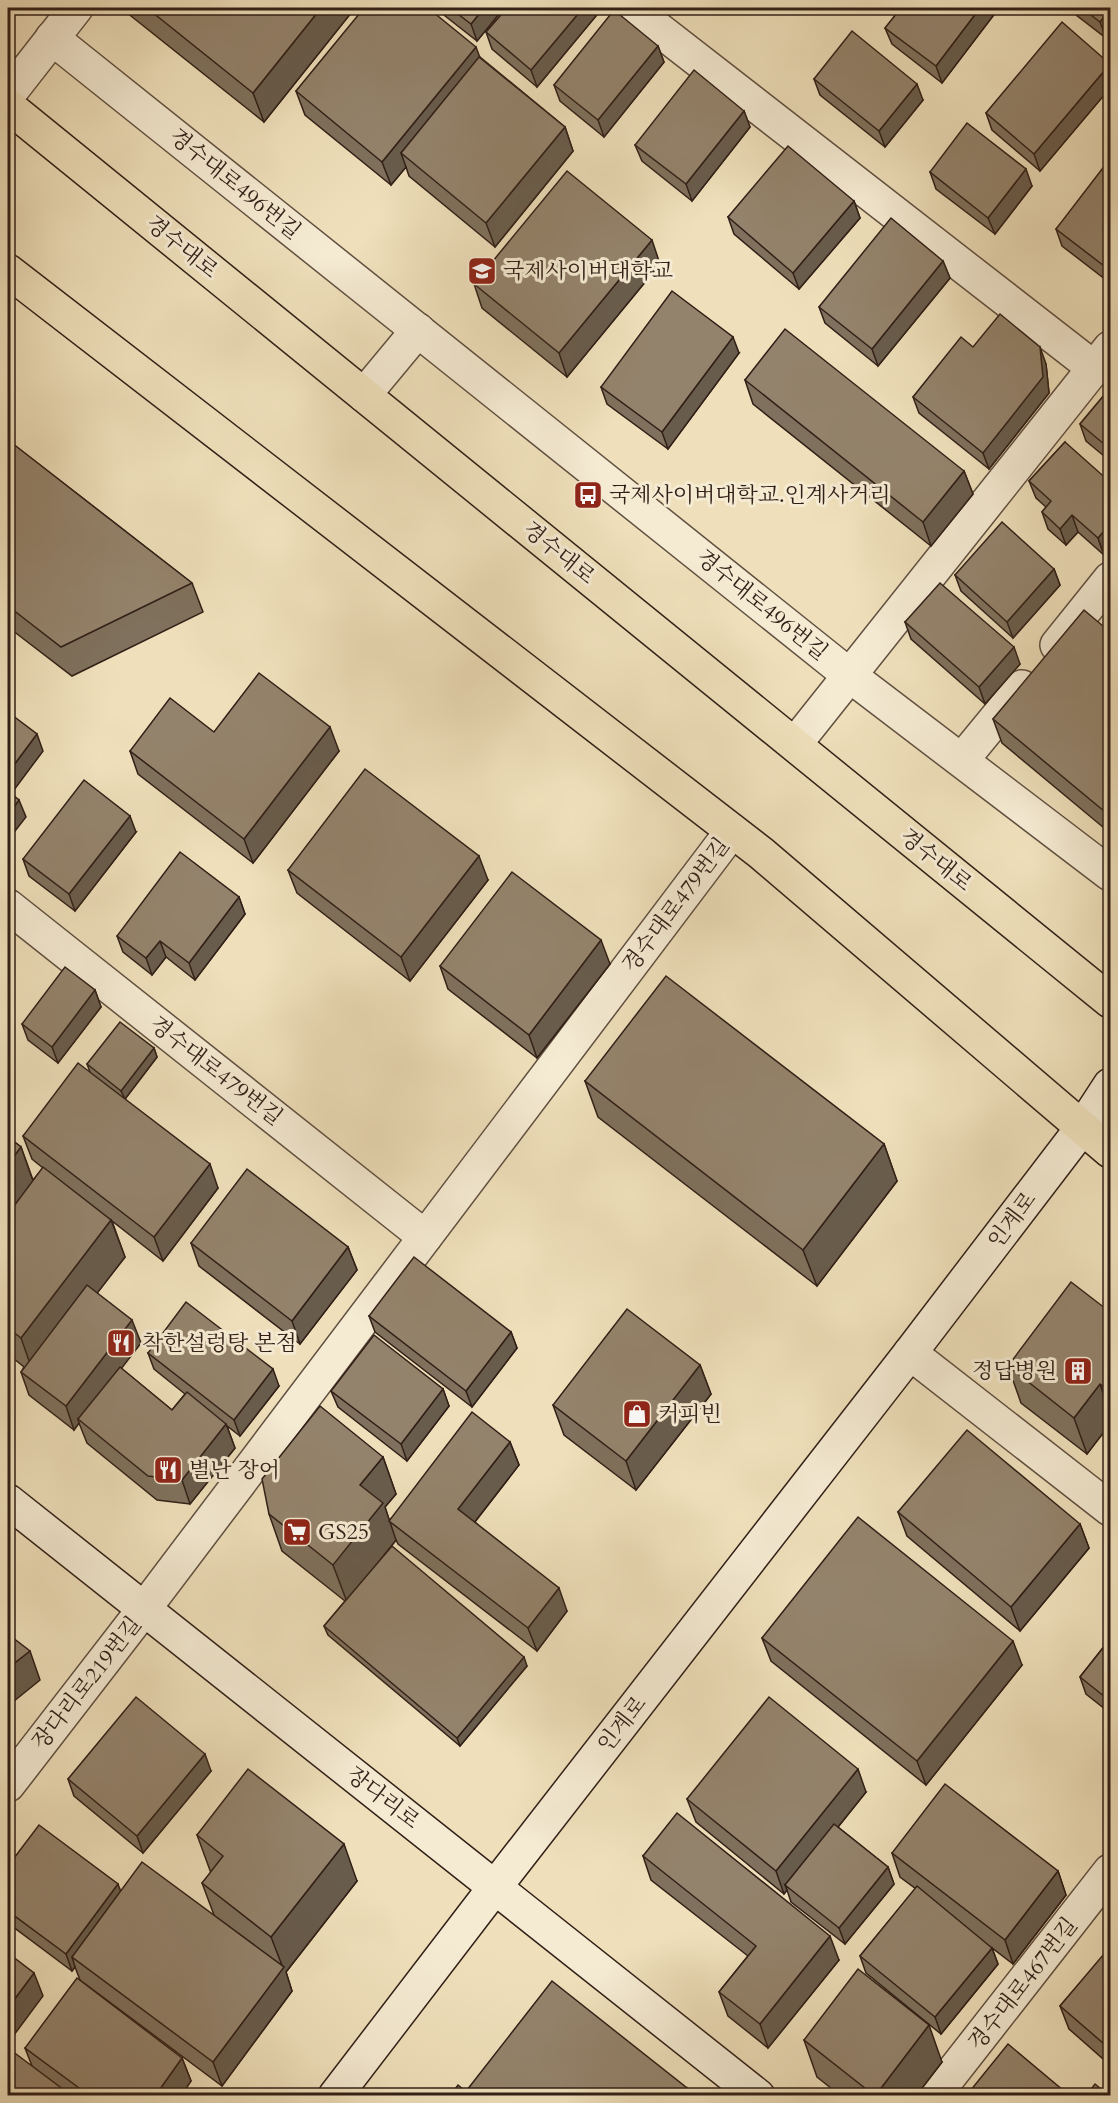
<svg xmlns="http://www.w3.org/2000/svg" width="1118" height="2103" font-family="Cardo,'Noto Serif KR',serif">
  <rect width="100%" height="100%" fill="#efe0bb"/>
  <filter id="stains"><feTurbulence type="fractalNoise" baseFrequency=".00333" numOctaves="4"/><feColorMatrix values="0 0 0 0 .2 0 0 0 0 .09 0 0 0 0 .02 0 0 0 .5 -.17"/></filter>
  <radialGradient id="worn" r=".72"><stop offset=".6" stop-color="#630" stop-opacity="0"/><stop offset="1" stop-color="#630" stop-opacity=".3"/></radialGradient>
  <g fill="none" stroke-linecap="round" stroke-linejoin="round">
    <g stroke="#604f40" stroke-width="36">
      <g id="street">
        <polyline points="631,8 1094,368"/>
        <polyline points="52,38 849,675 1110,874"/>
        <polyline points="8,95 76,8"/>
        <polyline points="364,395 418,330"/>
        <polyline points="1057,645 1110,579"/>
        <polyline points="795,744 1110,348"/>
        <polyline points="962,760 1022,687"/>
        <polyline points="8,906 425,1237"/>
        <polyline points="910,1353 1110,1509"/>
        <polyline points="8,1785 144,1609 732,831"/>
        <polyline points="934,2096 1110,1871"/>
      </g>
    </g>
    <g stroke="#311f17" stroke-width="36">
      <g id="secondary">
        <polyline points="8,1501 758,2096"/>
        <polyline points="335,2096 495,1887 910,1353 1082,1128 1110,1085"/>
      </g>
    </g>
    <g stroke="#311f17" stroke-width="36">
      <g id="primary">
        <polyline points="8,106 1110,1001"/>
        <polyline points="8,271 761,853 1110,1151"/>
      </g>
    </g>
    <use href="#street" stroke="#f5ebd3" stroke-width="33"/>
    <use href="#secondary" stroke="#f5ebd3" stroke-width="33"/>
    <use href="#primary" stroke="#efe0bb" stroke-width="33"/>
  </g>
  <g fill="#7f715d" stroke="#311f17" stroke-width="1.5">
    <polygon points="121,8 355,8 264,122"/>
    <polygon points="435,8 504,8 477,41"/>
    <polygon points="507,8 599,8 600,11 537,87 492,49 486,32"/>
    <polygon points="901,8 999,8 942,83 892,44 885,28"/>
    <polygon points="1067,8 1110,8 1106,38"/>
    <polygon points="658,46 664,62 604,137 560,101 554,85"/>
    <polygon points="480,57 565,127 573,151 495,247 409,176 406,167 391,185 305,115 296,91"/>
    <polygon points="1110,63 1110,88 1040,171 992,130 986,113"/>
    <polygon points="814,79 923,100 885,147 820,95"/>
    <polygon points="744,111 750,127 692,201 642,161 635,145"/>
    <polygon points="1110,168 1110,283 1062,246 1056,229"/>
    <polygon points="930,172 1032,186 995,234 936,189"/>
    <polygon points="854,201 860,218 799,289 734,234 728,217"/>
    <polygon points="943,261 950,278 878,366 825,323 819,307"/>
    <polygon points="660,264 567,377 482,308 474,284"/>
    <polygon points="973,347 1046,364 1049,393 989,469 919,413 913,397"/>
    <polygon points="739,353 668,449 607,404 601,387"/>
    <polygon points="745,380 964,471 973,494 931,546 753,404"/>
    <polygon points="1110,388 1110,461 1086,441 1080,424"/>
    <polygon points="8,440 192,583 203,612 72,676 8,627"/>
    <polygon points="1065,442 1104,555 1078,532 1066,545 1048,529 1042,512 1046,507 1036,498 1029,481"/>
    <polygon points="1054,569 1060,585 1013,638 961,591 955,575"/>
    <polygon points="905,622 1020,664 985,704 911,639"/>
    <polygon points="1110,632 1110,833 1002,743 993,719"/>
    <polygon points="214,732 339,751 253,863 138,774 130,751"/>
    <polygon points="136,832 75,911 29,876 23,859"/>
    <polygon points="288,870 488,880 410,981 297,893"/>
    <polygon points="239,897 245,914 195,980 166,957 152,975 123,952 117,936"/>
    <polygon points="610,964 537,1058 448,989 440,966"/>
    <polygon points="95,990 101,1007 58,1063 28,1040 22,1024"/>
    <polygon points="154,1048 157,1057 125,1099 218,1188 163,1261 112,1221 125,1257 97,1293 141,1343 121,1368 172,1410 185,1394 154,1369 148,1353 279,1386 240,1436 227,1426 235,1448 190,1504 157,1500 87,1443 79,1423 74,1430 29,1395 21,1372 24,1367 8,1354 8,1137 21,1147 33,1180 43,1168 32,1159 23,1136 90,1072 87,1064"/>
    <polygon points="585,1081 884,1144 897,1181 817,1286 598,1117"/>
    <polygon points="191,1243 348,1247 357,1270 300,1344 199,1266"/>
    <polygon points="1110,1312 1110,1424 1087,1454 1021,1403 1008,1366"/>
    <polygon points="369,1316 511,1332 517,1348 472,1407 375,1332"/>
    <polygon points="700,1365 711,1394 636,1490 564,1435 553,1405"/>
    <polygon points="443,1389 449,1406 407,1461 338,1407 331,1391"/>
    <polygon points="510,1442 519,1465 475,1522 567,1611 537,1651 398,1544 396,1540 389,1549 527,1666 460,1746 328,1635 324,1626 345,1601 282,1551 269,1514 383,1457 396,1494 385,1507 389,1520"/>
    <polygon points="898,1512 1080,1524 1089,1548 1020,1631 907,1536"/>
    <polygon points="762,1638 1022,1665 926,1785 771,1661"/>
    <polygon points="1110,1639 1110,1713 1086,1694 1080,1677"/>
    <polygon points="211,1771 143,1853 74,1796 68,1779"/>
    <polygon points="866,1792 838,1827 888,1867 894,1884 845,1944 791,1902 787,1890 784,1894 696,1822 687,1799"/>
    <polygon points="197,1835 357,1881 286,1972 292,1991 222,2086 80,1980 75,1967 72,1971 8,1923 8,1866 121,1891 214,1915 202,1883 211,1873"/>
    <polygon points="892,1853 1058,1871 1066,1895 1013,1964 992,1948 998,1964 941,2034 866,1973 860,1956 916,1889 900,1877"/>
    <polygon points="643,1856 839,1960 768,2048 728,2016 719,1992 748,1956 651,1880"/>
    <polygon points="1110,1949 1110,2065 1069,2029 1060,2006"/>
    <polygon points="804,2040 942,2062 916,2096 841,2096 817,2077"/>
    <polygon points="25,2048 182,2058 191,2081 181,2096 8,2096 32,2066"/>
  </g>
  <g fill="#685c4c" stroke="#311f17" stroke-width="1.5">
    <polygon points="321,8 355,8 264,122 253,93"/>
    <polygon points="484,8 504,8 477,41 471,24"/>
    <polygon points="583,8 599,8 600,11 537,87 531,70"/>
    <polygon points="980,8 999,8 942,83 936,66"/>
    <polygon points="1110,9 1110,33 1106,38 1100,22"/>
    <polygon points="658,46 664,62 604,137 598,120"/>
    <polygon points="476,47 485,71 401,153 406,167 391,185 382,162"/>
    <polygon points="1110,64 1110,88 1040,171 1034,154"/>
    <polygon points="917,84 923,100 885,147 879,131"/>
    <polygon points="744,111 750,127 692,201 686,184"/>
    <polygon points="565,127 573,151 495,247 486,223"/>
    <polygon points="1026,169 1032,186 995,234 988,218"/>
    <polygon points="854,201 860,218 799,289 793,273"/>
    <polygon points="652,240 660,264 567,377 559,353"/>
    <polygon points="943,261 950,278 878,366 872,349"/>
    <polygon points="733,337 739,353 668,449 662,432"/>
    <polygon points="1040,347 1046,364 1049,393 989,469 983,453"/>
    <polygon points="964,471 973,494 931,546 923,522"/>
    <polygon points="1072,515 1078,532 1066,545 1060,529"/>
    <polygon points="1110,524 1110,548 1104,555 1098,538"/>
    <polygon points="1054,569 1060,585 1013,638 1007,622"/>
    <polygon points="1014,647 1020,664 985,704 979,687"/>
    <polygon points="330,727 339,751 253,863 244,839"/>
    <polygon points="37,734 43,751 8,798 8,773"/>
    <polygon points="19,800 26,817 8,840 8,815"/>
    <polygon points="130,816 136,832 75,911 69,894"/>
    <polygon points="479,856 488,880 410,981 401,957"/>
    <polygon points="239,897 245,914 195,980 189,963"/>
    <polygon points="601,940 610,964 537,1058 529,1035"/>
    <polygon points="160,941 166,957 152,975 146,958"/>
    <polygon points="95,990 101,1007 58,1063 52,1047"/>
    <polygon points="154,1048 157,1057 125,1099 121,1091"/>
    <polygon points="884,1144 897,1181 817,1286 803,1250"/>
    <polygon points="21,1147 34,1184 8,1218 8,1164"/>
    <polygon points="210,1164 218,1188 163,1261 154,1237"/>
    <polygon points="111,1220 125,1257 34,1375 21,1338"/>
    <polygon points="348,1247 357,1270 300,1344 292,1321"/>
    <polygon points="132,1320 141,1343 81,1421 78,1419 79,1423 74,1430 66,1406"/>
    <polygon points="511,1332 517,1348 472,1407 466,1391"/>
    <polygon points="700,1365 711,1394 636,1490 626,1461"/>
    <polygon points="273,1369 279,1386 240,1436 234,1420"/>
    <polygon points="1100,1384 1110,1414 1110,1424 1087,1454 1074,1418"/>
    <polygon points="443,1389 449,1406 407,1461 401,1444"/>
    <polygon points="226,1424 235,1448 190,1504 182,1480"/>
    <polygon points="510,1442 519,1465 466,1533 458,1509"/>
    <polygon points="383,1457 396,1494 385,1507 396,1540 347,1602 333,1565 360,1485"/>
    <polygon points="1080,1524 1089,1548 1020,1631 1011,1607"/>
    <polygon points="559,1588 567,1611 537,1651 528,1628"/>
    <polygon points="1013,1641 1022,1665 926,1785 917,1761"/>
    <polygon points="30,1651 40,1680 8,1706 8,1668"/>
    <polygon points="524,1657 527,1666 460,1746 457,1738"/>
    <polygon points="205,1754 211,1771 143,1853 137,1836"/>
    <polygon points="858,1769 866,1792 789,1888 785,1885 787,1890 784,1894 776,1871"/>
    <polygon points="344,1844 357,1881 286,1972 292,1991 222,2086 213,2062 283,1968 271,1937"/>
    <polygon points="888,1867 894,1884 845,1944 839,1928"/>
    <polygon points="1058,1871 1066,1895 1013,1964 1005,1940"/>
    <polygon points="118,1884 124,1900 72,1957 75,1967 72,1971 66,1954"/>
    <polygon points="830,1936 839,1960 768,2048 760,2024"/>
    <polygon points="992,1948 998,1964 941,2034 935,2017"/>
    <polygon points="34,1973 43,1996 8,2043 8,2008"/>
    <polygon points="929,2025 942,2062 916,2096 875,2096"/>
    <polygon points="182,2058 191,2081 181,2096 155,2096"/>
    <polygon points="687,2088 690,2096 681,2096"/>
  </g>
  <g fill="#94836c" stroke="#311f17" stroke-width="1.5">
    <polygon points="147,8 321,8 253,93"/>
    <polygon points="364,8 428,8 476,47 382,162 296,91"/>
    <polygon points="450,8 484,8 471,24"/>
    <polygon points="507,8 583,8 531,70 486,32"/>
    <polygon points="901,8 980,8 936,66 885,28"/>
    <polygon points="1082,8 1110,8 1110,9 1100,22"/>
    <polygon points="614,10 658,46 598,120 554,85"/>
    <polygon points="1062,22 1110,64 1034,154 986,113"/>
    <polygon points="852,31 917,84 879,131 814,79"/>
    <polygon points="479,57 565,127 486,223 401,153"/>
    <polygon points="694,70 744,111 686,184 635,145"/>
    <polygon points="967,123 1026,169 988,218 930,172"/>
    <polygon points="788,146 854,201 793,273 728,217"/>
    <polygon points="1106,164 1110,168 1110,266 1108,269 1056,229"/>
    <polygon points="567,171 652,240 559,353 474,284"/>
    <polygon points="891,218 943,261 872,349 819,307"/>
    <polygon points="672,291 733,337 662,432 601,387"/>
    <polygon points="1000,314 1040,347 1043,377 983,453 913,397 961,337 973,347"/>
    <polygon points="785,329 964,471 923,522 745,380"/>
    <polygon points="1110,388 1110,449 1080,424"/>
    <polygon points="8,440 192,583 61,647 8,606"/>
    <polygon points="1065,442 1110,482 1110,524 1098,538 1072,515 1060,529 1042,512 1051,501 1029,481"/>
    <polygon points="1002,522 1054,569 1007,622 955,575"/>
    <polygon points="940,583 1014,647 979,687 905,622"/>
    <polygon points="1084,610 1110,632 1110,811 1104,811 993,719"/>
    <polygon points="259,673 330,727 244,839 130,751 170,698 214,732"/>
    <polygon points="8,712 37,734 8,773"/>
    <polygon points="365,769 479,856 401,957 288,870"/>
    <polygon points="84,780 130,816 69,894 23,859"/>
    <polygon points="8,791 19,800 8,815"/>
    <polygon points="180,852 239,897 189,963 160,941 146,958 117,936"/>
    <polygon points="512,872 601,940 529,1035 440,966"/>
    <polygon points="65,967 95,990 52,1047 22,1024"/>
    <polygon points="666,976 884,1144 803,1250 585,1081"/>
    <polygon points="120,1022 154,1048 121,1091 87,1064"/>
    <polygon points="78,1063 210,1164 154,1237 23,1136"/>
    <polygon points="8,1137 21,1147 8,1164"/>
    <polygon points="43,1167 111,1220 21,1338 8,1328 8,1214"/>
    <polygon points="247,1169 348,1247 292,1321 191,1243"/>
    <polygon points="414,1257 511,1332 466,1391 369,1316"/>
    <polygon points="1071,1282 1110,1312 1110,1392 1100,1384 1074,1418 1008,1366"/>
    <polygon points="87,1285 132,1320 66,1406 21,1372"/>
    <polygon points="186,1302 273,1369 234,1420 148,1353"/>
    <polygon points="627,1309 700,1365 626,1461 553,1405"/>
    <polygon points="374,1335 443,1389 401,1444 331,1391"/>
    <polygon points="120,1367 172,1410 187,1392 226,1424 182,1480 148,1476 78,1419"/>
    <polygon points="320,1406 383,1457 360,1485 383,1503 333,1565 269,1514 262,1479"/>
    <polygon points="472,1412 510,1442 458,1509 559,1588 528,1628 389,1521"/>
    <polygon points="967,1430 1080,1524 1011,1607 898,1512"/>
    <polygon points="858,1517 1013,1641 917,1761 762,1638"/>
    <polygon points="392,1546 524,1657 457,1738 324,1626"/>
    <polygon points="8,1634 30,1651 8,1668"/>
    <polygon points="1110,1639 1110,1701 1080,1677"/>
    <polygon points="136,1697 205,1754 137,1836 68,1779"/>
    <polygon points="769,1697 858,1769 776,1871 687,1799"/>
    <polygon points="248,1769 344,1844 271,1937 202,1883 223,1856 197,1835"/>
    <polygon points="945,1784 1058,1871 1005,1940 892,1853"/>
    <polygon points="677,1813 830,1936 760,2024 719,1992 756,1946 643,1856"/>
    <polygon points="834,1824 888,1867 839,1928 785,1885"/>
    <polygon points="39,1825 118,1884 66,1954 8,1911 8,1866"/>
    <polygon points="142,1862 284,1967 213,2062 72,1957"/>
    <polygon points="917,1886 992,1948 935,2017 860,1956"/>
    <polygon points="1109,1948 1110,1949 1110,2049 1060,2006"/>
    <polygon points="8,1953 34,1973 8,2008"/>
    <polygon points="858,1969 929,2025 875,2096 804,2040"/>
    <polygon points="77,1978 182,2058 155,2096 90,2096 25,2048"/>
    <polygon points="552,1981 687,2088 681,2096 474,2096 467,2090"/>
    <polygon points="1008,2044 1070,2096 966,2096"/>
    <polygon points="8,2048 72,2096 8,2096"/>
    <polygon points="1095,2084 1109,2096 1086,2096"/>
    <polygon points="458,2085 471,2096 450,2096"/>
  </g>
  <defs>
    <g id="university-square" transform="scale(1.5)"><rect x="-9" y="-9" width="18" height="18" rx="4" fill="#8f2418" stroke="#f5ebd3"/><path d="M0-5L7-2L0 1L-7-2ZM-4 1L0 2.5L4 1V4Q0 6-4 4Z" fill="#fff"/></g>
    <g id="bus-square" transform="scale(1.5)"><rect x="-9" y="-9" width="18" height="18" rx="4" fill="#8f2418" stroke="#f5ebd3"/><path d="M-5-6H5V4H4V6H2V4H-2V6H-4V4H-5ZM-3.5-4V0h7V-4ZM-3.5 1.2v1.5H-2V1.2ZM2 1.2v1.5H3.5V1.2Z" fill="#fff"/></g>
    <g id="restaurant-square" transform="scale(1.5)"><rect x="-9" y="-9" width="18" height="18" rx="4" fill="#8f2418" stroke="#f5ebd3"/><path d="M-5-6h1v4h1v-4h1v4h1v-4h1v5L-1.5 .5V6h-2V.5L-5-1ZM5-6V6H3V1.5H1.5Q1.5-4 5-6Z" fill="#fff"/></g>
    <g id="building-square" transform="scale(1.5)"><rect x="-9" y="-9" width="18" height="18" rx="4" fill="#8f2418" stroke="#f5ebd3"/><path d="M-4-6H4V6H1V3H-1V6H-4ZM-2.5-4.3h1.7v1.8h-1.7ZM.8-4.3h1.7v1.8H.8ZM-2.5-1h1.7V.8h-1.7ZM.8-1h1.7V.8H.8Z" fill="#fff"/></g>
    <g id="shop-square" transform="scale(1.5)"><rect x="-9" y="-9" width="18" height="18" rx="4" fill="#8f2418" stroke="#f5ebd3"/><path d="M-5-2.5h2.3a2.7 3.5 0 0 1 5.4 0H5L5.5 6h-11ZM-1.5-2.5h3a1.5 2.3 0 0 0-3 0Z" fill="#fff"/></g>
    <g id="supermarket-square" transform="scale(1.5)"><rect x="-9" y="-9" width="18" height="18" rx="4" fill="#8f2418" stroke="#f5ebd3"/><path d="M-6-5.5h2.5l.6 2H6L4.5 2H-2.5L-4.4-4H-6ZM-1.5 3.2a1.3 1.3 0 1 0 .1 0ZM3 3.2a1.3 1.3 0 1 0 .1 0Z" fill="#fff"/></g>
  </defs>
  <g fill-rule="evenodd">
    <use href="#university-square" x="482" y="271"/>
    <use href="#bus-square" x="588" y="495"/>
    <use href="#restaurant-square" x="121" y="1343"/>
    <use href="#building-square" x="1078" y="1371"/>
    <use href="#shop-square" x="637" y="1414"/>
    <use href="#restaurant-square" x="168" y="1470"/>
    <use href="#supermarket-square" x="297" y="1532"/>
  </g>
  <g text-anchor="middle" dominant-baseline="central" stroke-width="6" stroke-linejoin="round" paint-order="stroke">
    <g font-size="22" fill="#311f17" stroke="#f5ebd3">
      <text transform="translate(235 184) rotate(39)">경수대로496번길</text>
      <text transform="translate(182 247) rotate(39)">경수대로</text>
      <text transform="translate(559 553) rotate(39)">경수대로</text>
      <text transform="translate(762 605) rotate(39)">경수대로496번길</text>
      <text transform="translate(936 860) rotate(39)">경수대로</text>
      <text transform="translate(676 905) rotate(-53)">경수대로479번길</text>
      <text transform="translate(216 1071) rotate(38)">경수대로479번길</text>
      <text transform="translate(1012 1220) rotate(-53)">인계로</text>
      <text transform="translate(87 1683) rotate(-52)">장다리로219번길</text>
      <text transform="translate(622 1724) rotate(-52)">인계로</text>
      <text transform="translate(383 1798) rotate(38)">장다리로</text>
      <text transform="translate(1023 1984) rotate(-52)">경수대로467번길</text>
    </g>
    <g font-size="22" fill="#311f17" stroke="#f5ebd3" text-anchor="start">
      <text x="503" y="271">국제사이버대학교</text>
      <text x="609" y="495">국제사이버대학교.인계사거리</text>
      <text x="142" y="1343">착한설렁탕 본점</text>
      <text x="1057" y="1371" text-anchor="end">정답병원</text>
      <text x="658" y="1414">커피빈</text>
      <text x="189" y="1470">별난 장어</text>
      <text x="318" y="1532">GS25</text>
    </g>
  </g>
  <rect width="1118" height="2103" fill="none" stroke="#efe0bb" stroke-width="30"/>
  <rect x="9" y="9" width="1100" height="2085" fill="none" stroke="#311f17" stroke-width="3"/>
  <rect x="15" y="15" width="1088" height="2073" fill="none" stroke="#311f17" stroke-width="1.5"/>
  <rect width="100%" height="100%" filter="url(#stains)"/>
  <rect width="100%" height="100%" fill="url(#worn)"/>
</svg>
